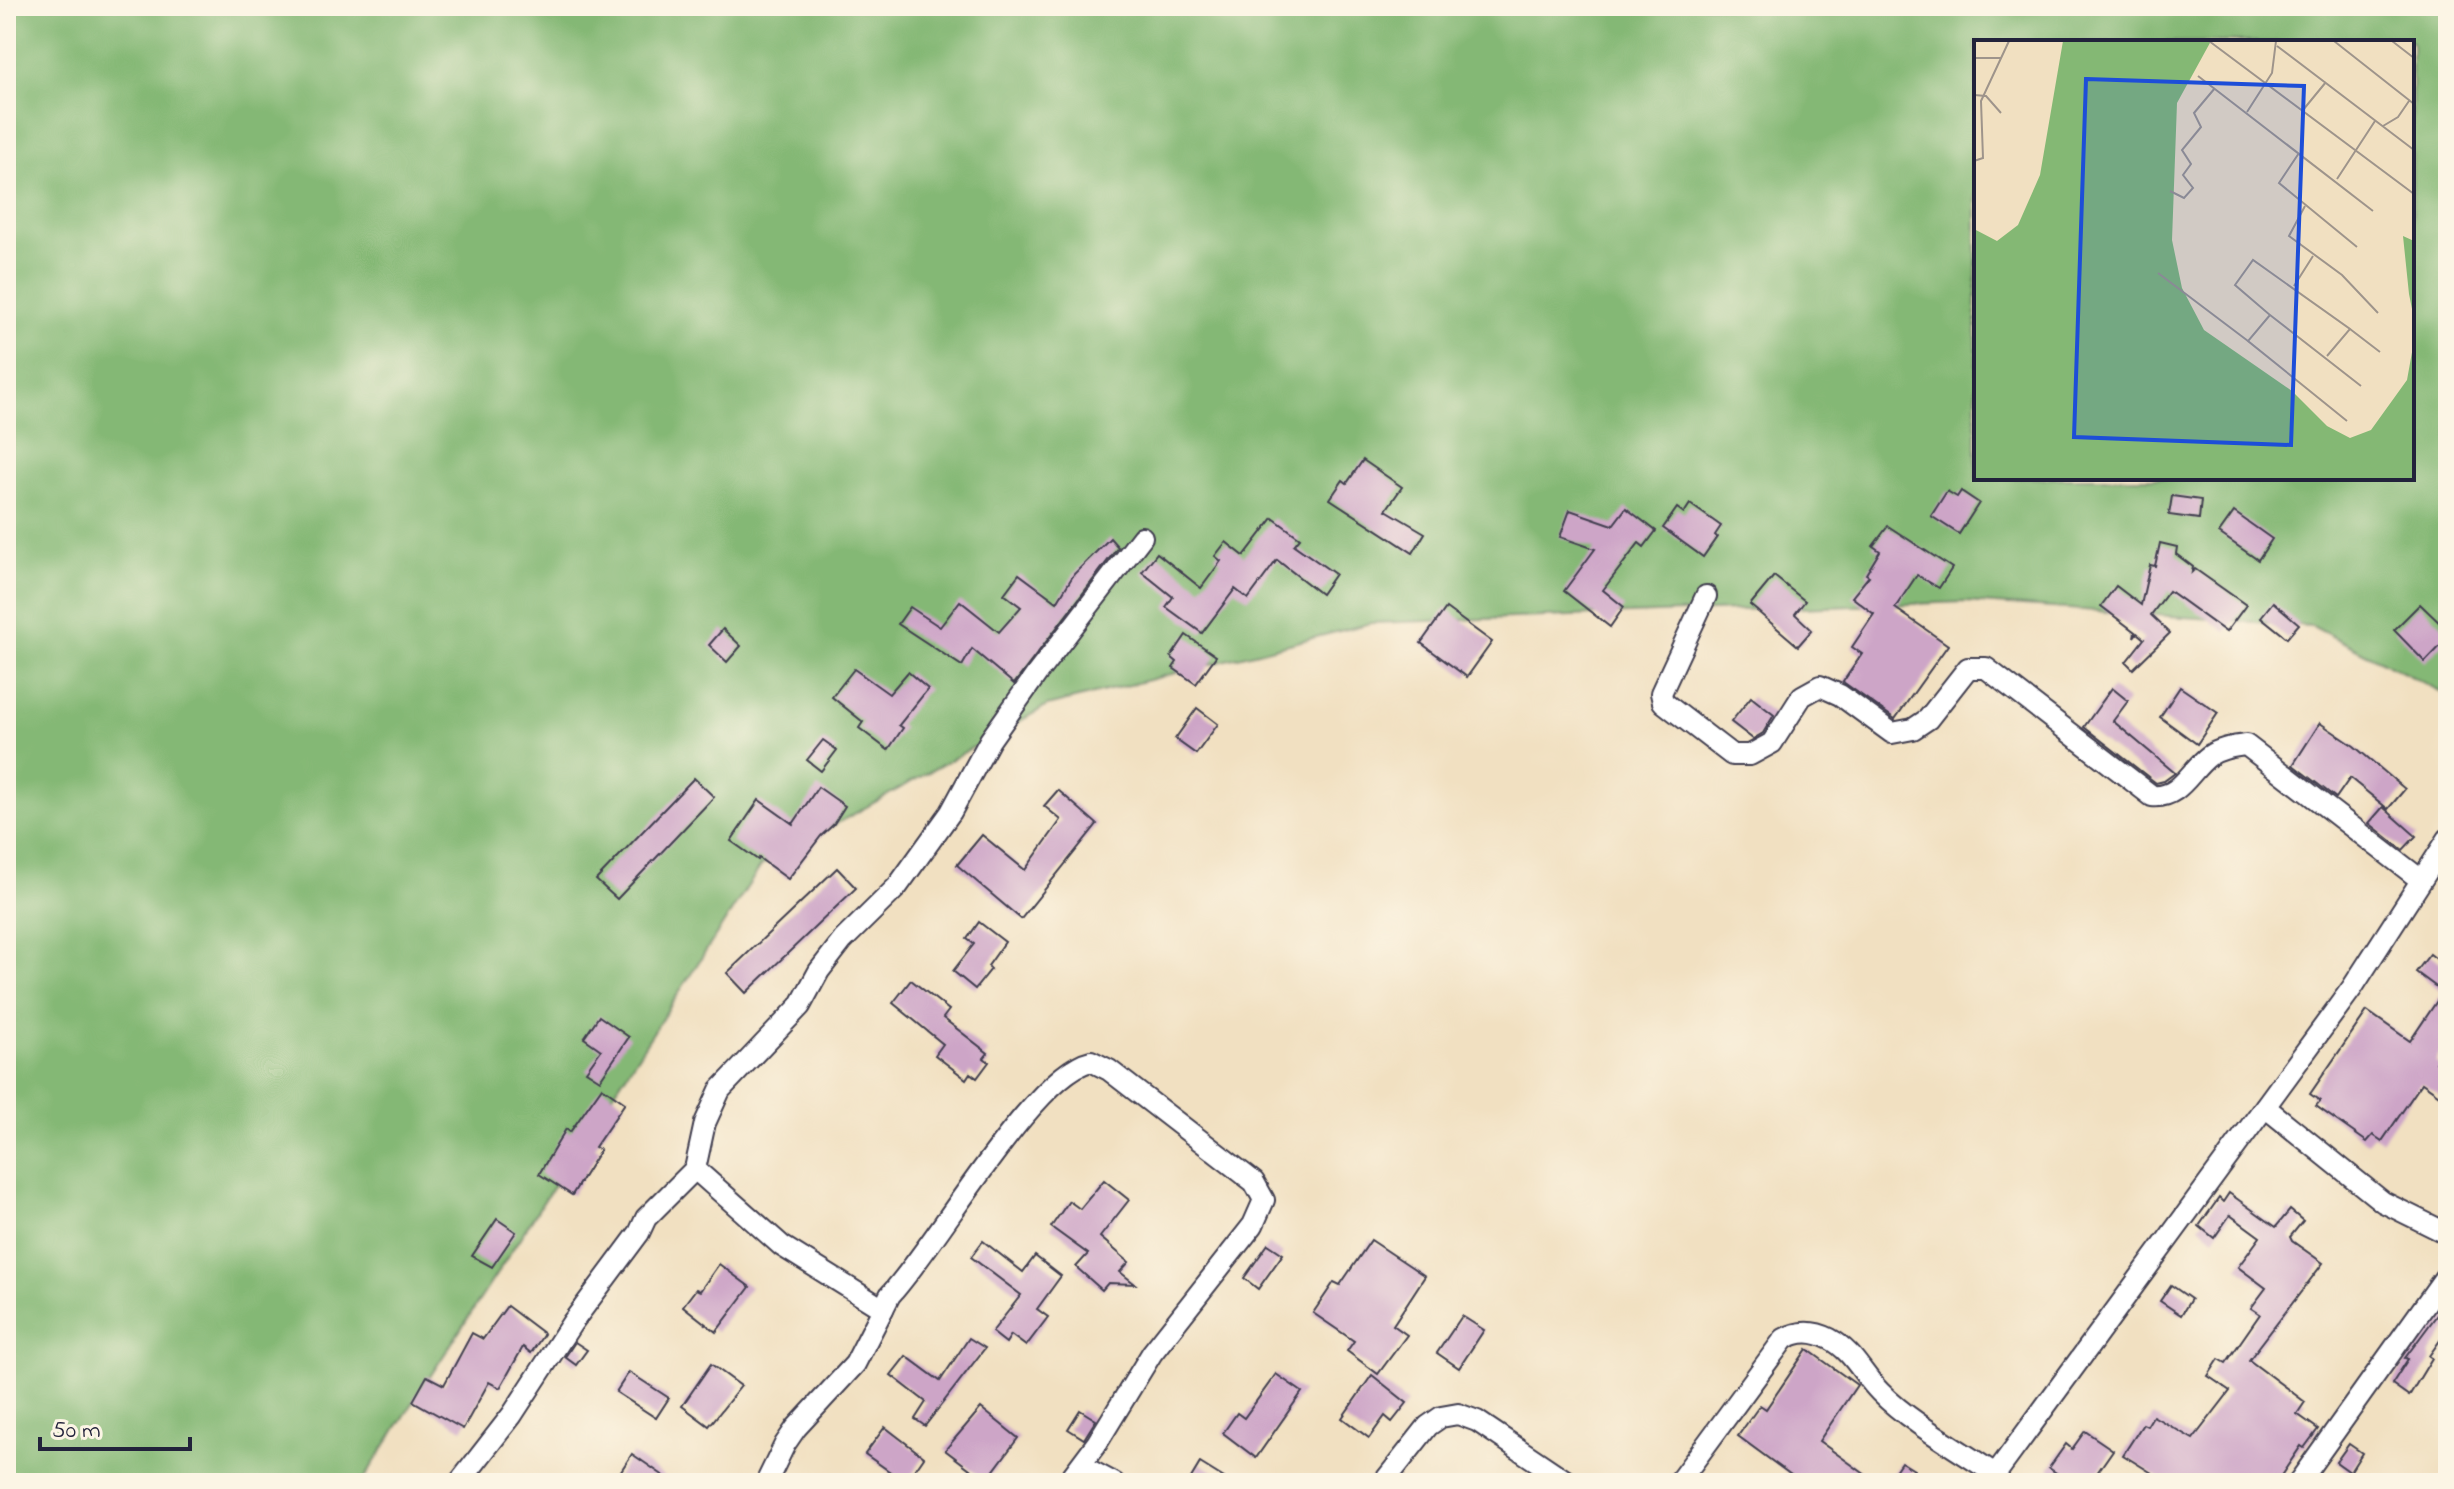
<svg xmlns="http://www.w3.org/2000/svg" width="2454" height="1489" font-family="'Indie Flower',sans-serif">
  <rect width="100%" height="100%" fill="#fcf5e5"/>
  <filter id="ink" filterUnits="userSpaceOnUse"><feTurbulence type="fractalNoise" baseFrequency=".0125" numOctaves="2"/><feDisplacementMap in="SourceGraphic" scale="16" xChannelSelector="R" yChannelSelector="G"/><feConvolveMatrix kernelMatrix="1 2 1 2 8 2 1 2 1" color-interpolation-filters="sRGB"/></filter>
  <filter id="wash" filterUnits="userSpaceOnUse"><feTurbulence type="fractalNoise" baseFrequency=".006" numOctaves="4" result="noise"/><feDisplacementMap in="SourceGraphic" scale="32" xChannelSelector="R" yChannelSelector="G"/><feGaussianBlur stdDeviation="1.8" result="paint"/><feColorMatrix in="noise" values="0 0 0 0 0 0 0 0 0 0 0 0 0 0 0 0 0 1.4 0 .05"/><feComposite in="paint" operator="in"/></filter>
  <g filter="url(#wash)">
    <rect width="100%" height="100%" fill="#f1e0c1"/>
    <path fill="#84b874" stroke="#536d58" stroke-width="2" fill-rule="evenodd" d="M6,6H2448V695L2312,626L1966,602L1371,623L1047,706L761,866L361,1483H6ZM1976,42H2412V478H1976Z"/>
    <g id="blocks">
      <g fill="#cda5c7">
        <polygon points="1363,460 1402,487 1386,510 1425,533 1413,553 1330,499 1343,480 1347,483"/>
        <polygon points="1947,491 1957,497 1961,491 1979,503 1959,534 1931,516"/>
        <polygon points="2172,496 2201,500 2199,519 2169,515"/>
        <polygon points="1690,504 1721,526 1715,535 1717,537 1703,557 1663,528 1677,508 1684,513"/>
        <polygon points="1626,508 1656,531 1644,547 1639,543 1603,590 1624,607 1610,627 1564,591 1595,549 1560,537 1570,510 1613,525"/>
        <polygon points="2234,512 2272,539 2258,560 2219,533"/>
        <polygon points="1273,518 1300,538 1294,545 1335,574 1321,594 1277,560 1248,599 1235,589 1202,633 1166,607 1173,597 1142,572 1157,553 1201,588 1221,561 1215,556 1226,542 1244,556"/>
        <polygon points="1888,526 1952,568 1939,588 1917,575 1895,608 1948,645 1895,719 1843,682 1862,654 1852,647 1874,614 1852,597 1869,576 1866,574 1880,551 1873,546"/>
        <polygon points="1110,538 1118,547 1014,684 972,649 962,666 898,624 910,607 940,627 960,601 999,632 1021,607 1004,594 1019,574 1057,602 1074,574"/>
        <polygon points="2160,543 2177,547 2176,554 2193,567 2192,572 2195,569 2246,605 2226,632 2169,591 2151,615 2170,633 2133,669 2126,662 2144,639 2137,633 2134,637 2135,632 2101,606 2116,586 2141,605 2150,565 2155,566"/>
        <polygon points="1774,576 1805,601 1795,614 1812,630 1798,646 1750,605"/>
        <polygon points="2273,602 2299,624 2287,638 2261,617"/>
        <polygon points="2420,604 2448,631 2448,638 2425,662 2394,630"/>
        <polygon points="1446,608 1492,642 1467,677 1421,643"/>
        <polygon points="723,629 741,646 727,662 709,645"/>
        <polygon points="1186,635 1216,656 1196,684 1173,668 1177,662 1171,657"/>
        <polygon points="854,669 889,694 908,672 928,689 899,725 903,728 888,750 859,728 863,722 832,697"/>
        <polygon points="2180,687 2218,713 2197,744 2160,717"/>
        <polygon points="2112,688 2128,701 2113,721 2175,773 2164,781 2156,783 2084,727"/>
        <polygon points="1751,697 1774,715 1763,733 1753,739 1731,722"/>
        <polygon points="1197,708 1218,724 1196,754 1175,739"/>
        <polygon points="2320,723 2354,746 2405,789 2388,809 2350,778 2336,798 2293,765"/>
        <polygon points="823,740 837,750 821,771 807,760"/>
        <polygon points="694,778 714,797 617,899 596,880"/>
        <polygon points="818,787 845,806 833,825 821,836 788,879 759,858 758,860 731,841 759,800 793,824"/>
        <polygon points="1058,790 1097,824 1021,919 957,865 982,835 1025,870 1061,820 1044,806"/>
        <polygon points="2383,807 2416,836 2403,850 2369,823"/>
        <polygon points="837,868 856,888 746,993 727,973"/>
        <polygon points="979,922 1005,942 988,966 991,969 975,989 953,971 974,944 967,939"/>
        <polygon points="2430,954 2448,968 2448,1042 2436,1060 2436,1063 2448,1071 2448,1101 2422,1083 2382,1141 2373,1135 2367,1142 2316,1106 2320,1101 2310,1094 2367,1011 2410,1041 2443,992 2416,972"/>
        <polygon points="911,980 949,1010 943,1018 988,1053 984,1058 989,1062 977,1078 970,1073 966,1079 935,1055 943,1044 893,1003"/>
        <polygon points="599,1016 629,1037 600,1080 586,1071 601,1050 584,1038"/>
        <polygon points="602,1087 625,1103 595,1147 600,1150 572,1195 539,1174 566,1129 570,1132"/>
        <polygon points="1104,1180 1129,1200 1100,1237 1129,1262 1120,1272 1135,1284 1108,1283 1102,1290 1076,1267 1088,1254 1051,1227 1069,1201 1080,1209"/>
        <polygon points="2229,1193 2276,1227 2290,1210 2303,1221 2290,1237 2292,1241 2323,1263 2249,1360 2305,1402 2297,1414 2318,1429 2304,1448 2301,1446 2276,1483 2168,1483 2123,1455 2143,1424 2147,1426 2153,1416 2193,1439 2230,1391 2208,1376 2219,1359 2226,1363 2260,1314 2251,1308 2266,1288 2238,1267 2260,1237 2230,1215 2214,1238 2199,1226 2219,1198 2223,1202"/>
        <polygon points="497,1219 516,1232 492,1267 472,1256"/>
        <polygon points="1371,1240 1425,1276 1393,1325 1407,1335 1378,1374 1347,1351 1354,1341 1313,1313 1334,1282 1340,1285"/>
        <polygon points="983,1241 1023,1272 1035,1256 1061,1276 1037,1309 1048,1317 1026,1346 1011,1335 1006,1343 992,1332 1021,1295 971,1257"/>
        <polygon points="1268,1244 1283,1254 1258,1289 1244,1278"/>
        <polygon points="719,1264 750,1287 716,1332 683,1306 696,1289 700,1291"/>
        <polygon points="2171,1285 2191,1299 2181,1315 2160,1301"/>
        <polygon points="2448,1300 2448,1329 2429,1356 2432,1358 2409,1396 2392,1384 2408,1359 2405,1358"/>
        <polygon points="507,1306 544,1334 531,1353 523,1347 500,1388 489,1382 463,1429 413,1401 427,1376 444,1385 472,1333 483,1339"/>
        <polygon points="1462,1316 1484,1330 1459,1368 1437,1353"/>
        <polygon points="969,1338 985,1348 925,1426 915,1419 926,1402 891,1375 906,1356 940,1381"/>
        <polygon points="575,1342 587,1350 576,1365 565,1357"/>
        <polygon points="1807,1349 1857,1385 1819,1441 1877,1483 1802,1483 1738,1436 1760,1405 1766,1409"/>
        <polygon points="711,1364 741,1386 709,1426 682,1406"/>
        <polygon points="629,1372 669,1398 656,1418 616,1392"/>
        <polygon points="1276,1374 1302,1392 1256,1458 1223,1433 1237,1413 1244,1418"/>
        <polygon points="1372,1375 1407,1403 1392,1422 1385,1416 1369,1438 1342,1418"/>
        <polygon points="981,1408 1018,1438 986,1481 945,1450"/>
        <polygon points="1080,1410 1096,1420 1084,1439 1068,1429"/>
        <polygon points="885,1427 924,1457 906,1483 865,1454"/>
        <polygon points="2085,1431 2113,1450 2090,1483 2071,1483 2049,1468 2066,1444 2072,1449"/>
        <polygon points="2349,1444 2362,1453 2350,1472 2336,1462"/>
        <polygon points="632,1454 674,1483 613,1483"/>
        <polygon points="1901,1462 1914,1470 1905,1483 1887,1483"/>
        <polygon points="1200,1463 1232,1483 1188,1483"/>
      </g>
    </g>
  </g>
  <g filter="url(#ink)">
    <use href="#blocks" fill-opacity="0" stroke="#413e4f" stroke-width="2"/>
    <g fill="none" stroke-linecap="round" stroke-linejoin="round">
      <g stroke="#413e4f" stroke-width="24">
        <g id="street">
          <path d="M1706,596L1661,693L1663,702L1732,755H1750L1772,743L1802,696L1820,686L1840,695L1892,733L1913,729L1928,719L1968,668H1986L2152,796C2180,799 2190,770 2209,756C2220,748 2233,747 2246,745L2421,880"/>
          <polyline points="2265,1107 2383,1202 2448,1234"/>
          <polyline points="695,1169 705,1123 720,1090 800,1006 819,971 843,940 897,887 951,812 990,740 1038,672 1142,537"/>
          <polyline points="1082,1466 1114,1483"/>
          <path d="M459,1483L512,1415L572,1323L639,1233L646,1218L695,1169L782,1246L883,1309L890,1295C936,1246 1033,1074 1091,1061L1109,1070L1254,1182L1264,1200L1253,1225L1152,1353L1097,1443L1067,1483"/>
          <polyline points="766,1483 785,1444 796,1428 855,1364 883,1309"/>
          <polyline points="1383,1483 1428,1426 1441,1417 1458,1414 1477,1421 1569,1483"/>
          <path d="M1678,1483L1784,1339C1800,1330 1814,1331 1830,1339C1854,1352 1862,1374 1880,1392C1908,1421 1961,1451 1995,1474"/>
          <polyline points="1989,1483 2352,988 2448,839"/>
          <polyline points="2298,1483 2448,1273"/>
        </g>
      </g>
      <use href="#street" stroke="#fff" stroke-width="20"/>
    </g>
  </g>
  <g transform="translate(1974 40)">
    <rect width="440" height="440" fill="#f1e0c1"/>
    <path d="M89,1H237L203,63L198,200L208,248L230,290L318,351L353,386L376,398L397,390L433,340L440,301V439H0V189L23,201L44,185L66,135ZM429,196L440,201V279L435,254Z" fill="#84b874"/>
    <path fill="none" stroke="#9e948b" stroke-width="2" d="M235,1L440,154M360,1L440,64M418,1L440,18M303,6L440,110M0,18H27M224,36L399,171M0,55L12,56L27,73M329,70L352,42M273,72L298,33L302,1M409,86L424,77L435,61M325,113L305,143L383,207M0,121L9,118L7,61L35,1M363,139L401,81M196,151L210,158L219,148L209,135L217,124L208,110L227,87L220,73L241,48M331,166L315,196L368,235L404,273M184,233L274,301M320,246L339,216M296,275L387,346M376,289L406,312M353,316L376,289L279,220L261,245L296,275L274,301L373,381"/>
    <path fill="#1d4ed8" fill-opacity="0.15" stroke="#1d4ed8" stroke-width="4" d="M112,39L330,46L317,405L100,397Z"/>
    <rect width="440" height="440" fill="none" stroke="#22223b" stroke-width="4"/>
  </g>
  <rect width="2454" height="1489" fill="none" stroke="#fcf5e5" stroke-width="32"/>
  <path d="M40 1437v12h150v-12" fill="none" stroke="#22223b" stroke-width="4"/>
  <text x="52" y="1437" font-size="24" fill="#22223b" stroke="#fcf5e5" stroke-width="6" paint-order="stroke">50 m</text>
</svg>
